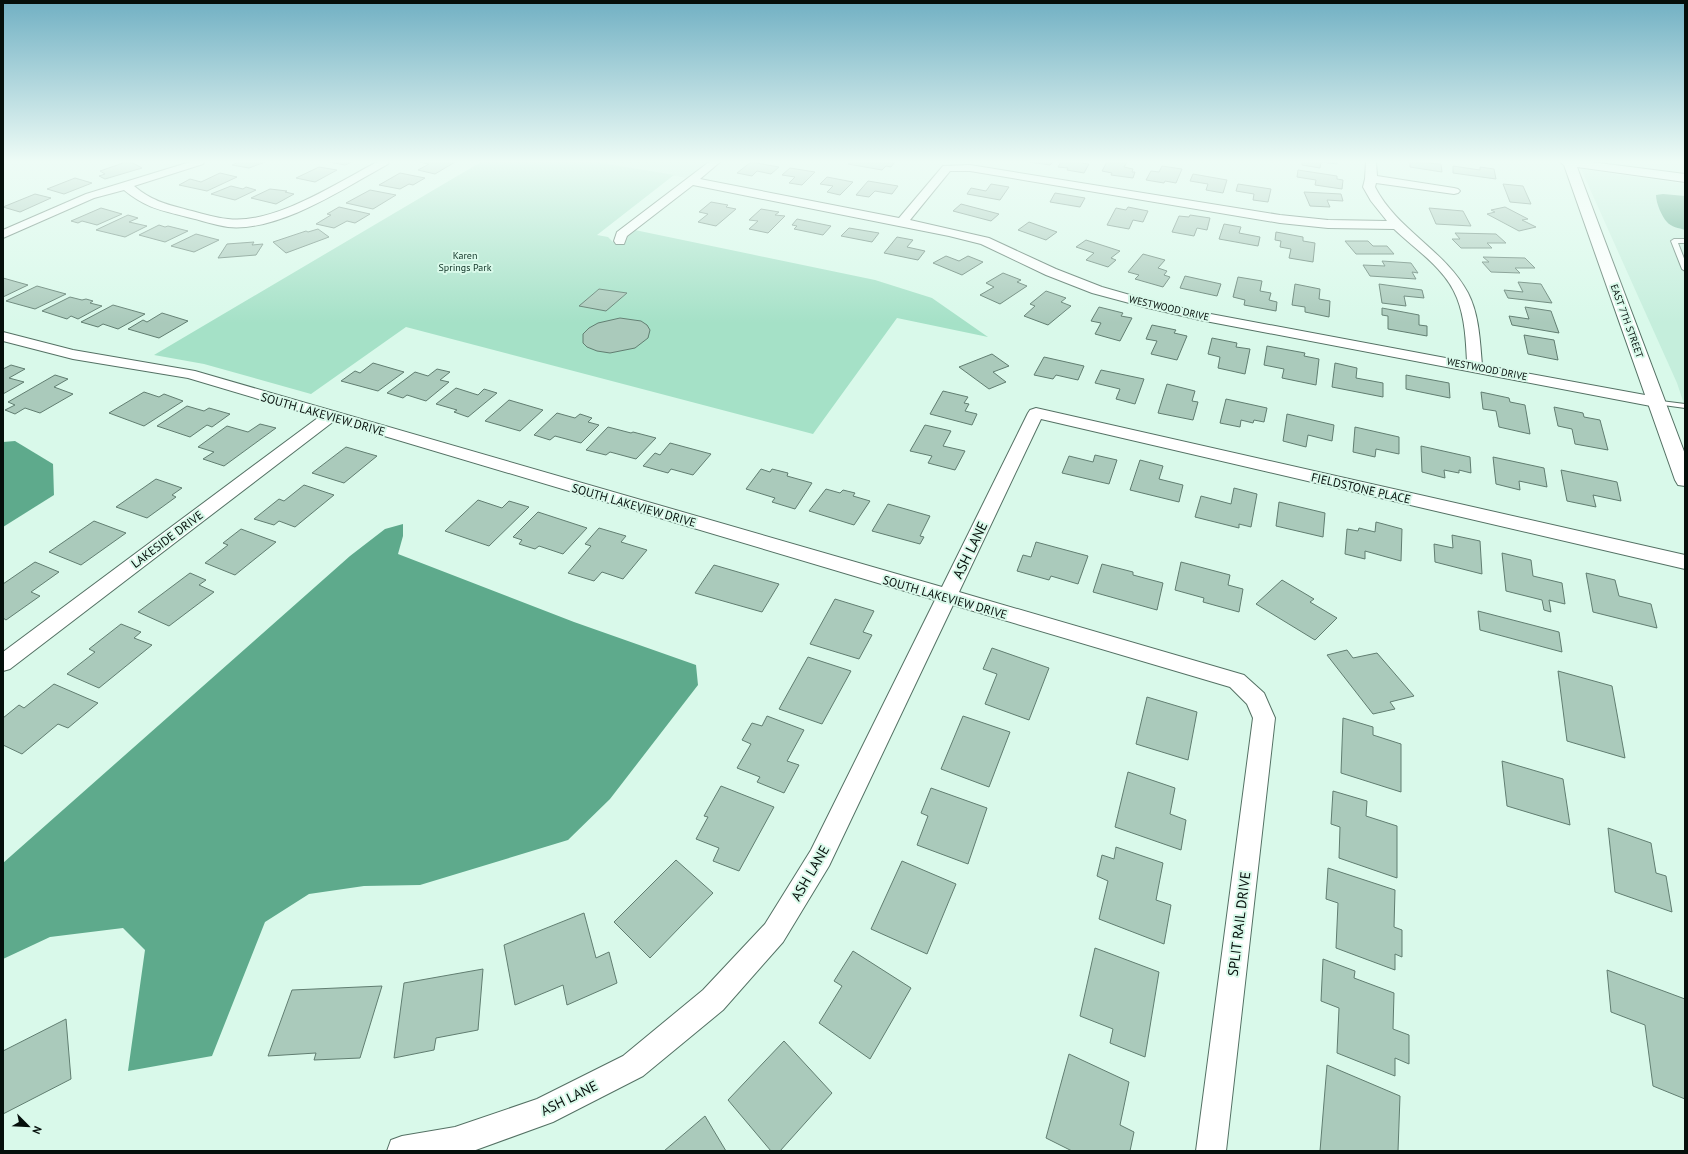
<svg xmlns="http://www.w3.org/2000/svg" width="1688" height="1154" font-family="'PT Sans',sans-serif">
  <rect width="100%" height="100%" fill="#d9f9ea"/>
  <g fill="#c5eedc">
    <polygon points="596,162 707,162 687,178"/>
    <polygon points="1581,169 1685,184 1685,407 1677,383"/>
  </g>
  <polygon fill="#a5e1c7" points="481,162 596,162 674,175 597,235 608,237 613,242 630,229 875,280 932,298 988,337 897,318 813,434 406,327 311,394 204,364 154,355"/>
  <g fill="#5eaa8c">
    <path d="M1663,194L1685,196V230C1679,228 1671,227 1667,222C1662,217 1656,203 1656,195Z"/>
    <polygon points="15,441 53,464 54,495 3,527 3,442"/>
    <polygon points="403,524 403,536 398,554 574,622 696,665 698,685 610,799 568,840 420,885 364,886 309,894 265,922 212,1056 128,1071 145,950 123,928 50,937 3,959 3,863 350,556 385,529"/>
  </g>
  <g fill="#aacabb" stroke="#617e71">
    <polygon points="126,162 131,162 142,168 105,179 99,176 105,174 100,171"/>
    <polygon points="239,162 265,162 249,168 232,165"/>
    <polygon points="329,162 352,162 345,165"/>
    <polygon points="419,162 455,162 435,174 418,170 429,164"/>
    <polygon points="751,162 779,167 771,174 757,171 752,176 737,173"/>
    <polygon points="851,162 895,162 891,167 886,166 882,170 848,164"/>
    <polygon points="1029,162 1053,162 1050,165"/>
    <polygon points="1061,162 1082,162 1081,163 1089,164 1084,173 1067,170 1068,168 1058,167"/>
    <polygon points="1107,162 1127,162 1124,167 1133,169 1132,172 1135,172 1133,178 1111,175 1112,173 1102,171"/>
    <polygon points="1302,162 1337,162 1337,164 1321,162 1320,168 1302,165"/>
    <polygon points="1410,162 1441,164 1442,172 1410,167"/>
    <polygon points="1162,166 1182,169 1176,183 1165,181 1164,183 1146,180 1151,171 1159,172"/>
    <polygon points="1453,166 1480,170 1480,167 1494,169 1496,179 1453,173"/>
    <polygon points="319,167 337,170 315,182 296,178"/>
    <polygon points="790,168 815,172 802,185 789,183 795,177 782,175"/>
    <polygon points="1298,170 1337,176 1337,179 1343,180 1342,189 1315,185 1316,180 1297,177"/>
    <polygon points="220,173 237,177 207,191 179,185 190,179 201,182"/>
    <polygon points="400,173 425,178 413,185 409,184 400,189 379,185"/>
    <polygon points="1193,174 1227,180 1223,193 1206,190 1208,184 1190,181"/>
    <polygon points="827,177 853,182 840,195 827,192 833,186 820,184"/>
    <polygon points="75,178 92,183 64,194 47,189"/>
    <polygon points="868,181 898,186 892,194 875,191 869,197 856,195"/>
    <polygon points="991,184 1009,187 1000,200 967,194 971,188 986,191"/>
    <polygon points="1238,184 1271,189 1268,202 1253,200 1254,194 1236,191"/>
    <polygon points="1503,184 1523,186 1531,204 1510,202"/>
    <polygon points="231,186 243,189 246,187 256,190 235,200 211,194"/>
    <polygon points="270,189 287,191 285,192 294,194 276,204 251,198"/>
    <polygon points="370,190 396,195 373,209 346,203"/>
    <polygon points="1304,192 1341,194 1343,201 1327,200 1330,207 1310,206"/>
    <polygon points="1055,193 1085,198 1080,207 1050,202"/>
    <polygon points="35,194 51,198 20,212 3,207"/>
    <polygon points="711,202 728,205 726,207 736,209 716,226 698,222 708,214 699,212"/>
    <polygon points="961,204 999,214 991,221 953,211"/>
    <polygon points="339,207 370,214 355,223 347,221 334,228 316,224 331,215 327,214"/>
    <polygon points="1128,207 1148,211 1143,222 1133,220 1129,229 1107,225 1116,208 1126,210"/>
    <polygon points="1505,207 1528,219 1522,220 1536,227 1519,231 1487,214 1495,212 1491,210"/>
    <polygon points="101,208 122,214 97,225 82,221 78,223 71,221"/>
    <polygon points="1429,208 1463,211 1471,226 1436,224"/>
    <polygon points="761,209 779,212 775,215 785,216 768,233 749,229 758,221 749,220"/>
    <polygon points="128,215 138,218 129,222 147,226 125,237 96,230"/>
    <polygon points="1190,215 1210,218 1207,230 1197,228 1194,236 1172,232 1179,216 1189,217"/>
    <polygon points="797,219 831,226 823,235 794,229 797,226 792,225"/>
    <polygon points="1029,222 1057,232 1046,240 1018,230"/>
    <polygon points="1224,224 1241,227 1239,233 1260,237 1258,246 1219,239"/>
    <polygon points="159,225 165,227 168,226 188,231 165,242 139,235"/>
    <polygon points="849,228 879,233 872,242 841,236"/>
    <polygon points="318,229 329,237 286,253 273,242 306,231 308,232"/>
    <polygon points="1276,232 1303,237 1303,241 1315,243 1313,262 1289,258 1291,249 1280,247 1281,241 1275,240"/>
    <polygon points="1455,233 1496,234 1506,243 1487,243 1492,248 1461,248 1452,239 1460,239"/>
    <polygon points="196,234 219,240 194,252 171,246"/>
    <polygon points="897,237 913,240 907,247 925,251 918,260 884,253"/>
    <polygon points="1086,240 1120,251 1111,258 1116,260 1108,267 1086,260 1094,253 1076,247"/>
    <polygon points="1345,241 1368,241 1373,246 1387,246 1394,254 1356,254"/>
    <polygon points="254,242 252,245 263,244 256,255 218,258 227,244"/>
    <polygon points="1143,254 1165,260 1158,268 1167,271 1164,275 1170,277 1163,287 1135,279 1139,275 1128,272"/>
    <polygon points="946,256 959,261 968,256 983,262 962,275 933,263"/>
    <polygon points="1483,257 1525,258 1535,268 1515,268 1520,273 1491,272 1482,262 1489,262"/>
    <polygon points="1382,261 1411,263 1418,273 1412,272 1416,279 1370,276 1363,265 1385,266"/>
    <polygon points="1003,273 1021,280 1017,282 1027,286 1000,304 980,295 994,287 986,283"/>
    <polygon points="1185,276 1221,284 1217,296 1180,288"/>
    <polygon points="1238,277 1262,281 1260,291 1271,293 1269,300 1277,302 1276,311 1244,305 1245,300 1233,297"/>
    <polygon points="3,278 28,285 3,297"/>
    <polygon points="1518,282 1541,284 1552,303 1508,298 1504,290 1523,292"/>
    <polygon points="1295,284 1320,289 1319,299 1330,301 1329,317 1305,312 1305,307 1292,305"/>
    <polygon points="1379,284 1422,290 1424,298 1404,296 1406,306 1382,303"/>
    <polygon points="37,286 66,294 35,309 6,301"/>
    <polygon points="599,289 627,293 606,311 579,306"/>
    <polygon points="1046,291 1066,298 1061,302 1071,306 1048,325 1024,316 1035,306 1030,304"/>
    <polygon points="70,297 82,300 86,299 93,301 90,303 102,306 78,319 71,316 67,319 42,311"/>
    <polygon points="113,305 145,314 118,329 103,324 98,327 81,322"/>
    <polygon points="1099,307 1123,313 1121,316 1132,318 1120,341 1095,334 1101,323 1091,321"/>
    <polygon points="1525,307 1551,311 1559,333 1512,325 1509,316 1529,319"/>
    <polygon points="1382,308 1419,315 1419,325 1427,326 1427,336 1388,329 1388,316 1382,315"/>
    <polygon points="162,313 188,321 159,338 128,329 143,320 147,322"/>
    <polygon points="620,318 641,321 647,325 650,330 648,338 635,348 610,353 597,351 587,347 583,343 583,334 589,328 598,323"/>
    <polygon points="1152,325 1176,330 1174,333 1187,336 1177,360 1151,354 1157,341 1146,339"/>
    <polygon points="1524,335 1554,340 1558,360 1528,354"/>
    <polygon points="1212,338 1237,343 1236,347 1250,349 1245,374 1218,368 1220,357 1208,354"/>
    <polygon points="1267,346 1305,353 1304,356 1319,359 1316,385 1282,378 1284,369 1264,365"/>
    <polygon points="992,354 1009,366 993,372 1006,382 989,389 959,367"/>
    <polygon points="1044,357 1084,366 1078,380 1056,375 1053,379 1034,375"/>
    <polygon points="373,363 404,372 378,391 341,381 355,371 360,373"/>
    <polygon points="1335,363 1357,368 1356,378 1383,383 1383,397 1332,387"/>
    <polygon points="11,365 25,369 9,378 24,382 3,394 3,369"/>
    <polygon points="437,369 450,372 440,380 449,382 426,401 407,395 403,398 387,393 415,372 428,376"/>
    <polygon points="1101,370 1144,379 1135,404 1116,399 1120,389 1095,383"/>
    <polygon points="55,375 68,379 54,387 73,394 40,413 25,408 15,414 5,410 15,405 8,402"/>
    <polygon points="1406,375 1449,383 1450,398 1406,389"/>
    <polygon points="1167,384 1195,391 1192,401 1198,402 1193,420 1158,413"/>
    <polygon points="456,388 478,395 484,389 497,393 468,417 454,412 457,410 436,404"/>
    <polygon points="943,391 968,397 964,403 969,404 965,411 977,414 972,425 930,414"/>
    <polygon points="144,392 159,397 164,394 183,401 144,426 109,413"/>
    <polygon points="1481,392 1509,398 1510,402 1525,405 1530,434 1499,427 1496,411 1483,409"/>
    <polygon points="1226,399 1267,408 1264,422 1254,420 1253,423 1241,420 1240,427 1220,423"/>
    <polygon points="509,400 543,410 520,431 485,421"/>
    <polygon points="187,406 204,411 209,408 230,414 212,427 207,425 190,437 157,426"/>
    <polygon points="1554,407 1583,413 1584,417 1600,420 1608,450 1575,444 1572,429 1558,426"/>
    <polygon points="557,413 575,418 580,414 592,418 588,422 599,425 581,443 555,436 550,440 534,435"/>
    <polygon points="1287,414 1334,425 1332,441 1308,435 1306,447 1283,441"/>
    <polygon points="260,424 276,428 224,466 203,459 214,452 198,447 227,426 248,432"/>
    <polygon points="925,425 951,431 943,446 965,451 955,470 928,463 932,456 910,451"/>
    <polygon points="608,427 631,433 633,432 656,438 636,459 610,452 606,455 586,450"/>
    <polygon points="1355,427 1399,437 1399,454 1376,449 1375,457 1353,452"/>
    <polygon points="670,443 711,454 693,475 671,469 668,473 643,466 655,453 660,455"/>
    <polygon points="1421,446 1470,457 1471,473 1459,470 1459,473 1444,470 1445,478 1422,472"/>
    <polygon points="346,447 377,456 344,483 312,473"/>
    <polygon points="1095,455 1117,460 1109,484 1062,473 1069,456 1093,462"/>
    <polygon points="1493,457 1544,468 1547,487 1519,481 1520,490 1496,484"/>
    <polygon points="1140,460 1163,466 1159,479 1183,485 1179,502 1130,490"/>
    <polygon points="761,469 770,472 772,469 788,473 787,476 812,483 795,509 772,502 775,498 746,489"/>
    <polygon points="1561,470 1617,482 1621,501 1593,495 1596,507 1567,501"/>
    <polygon points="156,479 182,488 172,495 176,497 147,518 116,507"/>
    <polygon points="304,485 334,495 295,527 279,521 274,525 254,519 279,499 284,501"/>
    <polygon points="1234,488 1257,494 1251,527 1239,524 1239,528 1195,517 1201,496 1231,504"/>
    <polygon points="826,489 840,493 843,490 855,493 853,496 870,501 854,525 809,511"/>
    <polygon points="478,500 502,508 509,501 529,507 489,546 445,531"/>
    <polygon points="1279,502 1325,513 1323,537 1276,526"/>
    <polygon points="888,504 930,516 920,536 924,537 920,544 872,531"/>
    <polygon points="538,512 587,528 563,554 539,546 535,549 519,544 522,540 513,537"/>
    <polygon points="94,521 126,533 81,565 49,552"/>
    <polygon points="1376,522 1402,529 1401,561 1365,551 1365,559 1345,554 1347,529 1358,531 1359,528 1375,532"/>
    <polygon points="599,528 626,536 621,542 647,550 623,579 602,572 594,581 568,573 591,546 585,544"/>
    <polygon points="241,529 276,542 235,575 205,563 228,545 223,543"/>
    <polygon points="1452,535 1480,541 1482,574 1435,562 1434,544 1453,548"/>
    <polygon points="1036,542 1088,556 1078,584 1051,576 1049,580 1017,571 1023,555 1031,557"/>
    <polygon points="1502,553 1531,560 1533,576 1562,583 1565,604 1549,600 1551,612 1544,610 1542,600 1506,591"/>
    <polygon points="35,562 59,572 31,592 40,596 6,620 3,618 3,584"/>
    <polygon points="1181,562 1230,575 1228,585 1243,589 1239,612 1203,602 1204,598 1175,590"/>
    <polygon points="1102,564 1133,572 1133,575 1163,583 1157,610 1093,592"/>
    <polygon points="714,565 779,584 762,612 695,593"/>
    <polygon points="190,573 206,580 199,585 214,592 169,626 138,612"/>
    <polygon points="1586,573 1615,580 1619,596 1651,604 1657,628 1593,612"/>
    <polygon points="1282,580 1314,599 1310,602 1337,618 1315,640 1256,604"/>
    <polygon points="835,599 874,611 863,632 872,635 859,659 810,644"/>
    <polygon points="1478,611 1559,632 1562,652 1480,630"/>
    <polygon points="121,624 141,632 134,638 152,645 99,688 67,674 95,652 89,649"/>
    <polygon points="992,648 1049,668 1029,720 985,704 997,674 983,669"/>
    <polygon points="1347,650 1353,658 1377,653 1414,696 1390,702 1395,709 1373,714 1327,655"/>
    <polygon points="808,657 851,671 822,724 779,709"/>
    <polygon points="1558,671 1612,686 1625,758 1567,741"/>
    <polygon points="54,684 98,703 68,728 58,724 22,754 3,745 3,718 19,705 24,708"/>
    <polygon points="1147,697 1197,712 1188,760 1136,744"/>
    <polygon points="767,716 804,730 787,761 799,765 784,793 757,782 760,777 737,768 751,744 742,740 752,723 762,726"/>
    <polygon points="963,716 1010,732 989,787 941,769"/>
    <polygon points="1343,718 1373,727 1373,735 1401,744 1401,792 1341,773"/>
    <polygon points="1502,761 1563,779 1570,825 1507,806"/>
    <polygon points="1128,772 1175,788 1170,814 1186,820 1181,850 1115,827"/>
    <polygon points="721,786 774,807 739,871 713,861 719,848 696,839 708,817 704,816"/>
    <polygon points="931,788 987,808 968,864 917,845 928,816 921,813"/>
    <polygon points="1333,791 1367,801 1366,816 1397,826 1397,878 1339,858 1340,827 1331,824"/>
    <polygon points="1608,828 1651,843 1656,873 1666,876 1672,912 1615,892"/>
    <polygon points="1116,847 1163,863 1156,900 1171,905 1164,944 1099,919 1108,881 1097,876 1102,855 1114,859"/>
    <polygon points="676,860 713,893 650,958 614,922"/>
    <polygon points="902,861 956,884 927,954 871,929"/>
    <polygon points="1328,868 1395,890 1394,927 1402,930 1402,957 1395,954 1395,970 1336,948 1338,903 1326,899"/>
    <polygon points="584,913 596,958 609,952 617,983 567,1005 563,985 515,1005 504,945"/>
    <polygon points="1095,948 1159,972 1145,1057 1110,1043 1113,1029 1080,1016"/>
    <polygon points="853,951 911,988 870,1059 819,1023 842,986 834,981"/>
    <polygon points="1323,959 1355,971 1354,978 1394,993 1393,1029 1409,1035 1409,1064 1395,1058 1395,1076 1337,1053 1339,1008 1321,1001"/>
    <polygon points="483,969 478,1030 436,1038 434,1050 394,1058 404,983"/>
    <polygon points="1607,970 1685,999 1685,1099 1653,1086 1645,1025 1611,1012"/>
    <polygon points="382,986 360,1058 314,1060 316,1053 268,1056 292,990"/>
    <polygon points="66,1019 71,1079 3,1114 3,1051"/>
    <polygon points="784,1041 832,1093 780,1151 771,1151 728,1100"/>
    <polygon points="1069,1054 1129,1082 1120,1125 1134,1132 1130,1151 1072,1151 1046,1138"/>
    <polygon points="1327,1065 1400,1096 1398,1151 1320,1151"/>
    <polygon points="705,1116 726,1151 664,1151"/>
  </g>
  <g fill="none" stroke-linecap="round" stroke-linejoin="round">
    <g stroke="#547164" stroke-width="2">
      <g id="lane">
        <polygon points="1685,239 1685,243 1678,243 1685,261 1685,271 1682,269 1671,241 1674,239"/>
        <polygon points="1653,400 1685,404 1685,408 1656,404 1653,404"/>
      </g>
    </g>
    <g stroke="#547164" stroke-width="2">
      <g id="street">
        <path d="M190,162H204L203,164L134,186C153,202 169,205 192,211C204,214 216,218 228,219C273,225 337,183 377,162H389L388,164C344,188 280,232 228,227C215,225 200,220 187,217C160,210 146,208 124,190L94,198L3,238V230L86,194Z"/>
        <path d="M709,162H720L700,179L899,218L943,166L970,165L1280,215L1328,220L1387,221L1371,201L1363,187L1365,179L1366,162H1376L1377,176L1454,188L1458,189L1460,191L1458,193L1454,194L1376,183L1375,187C1397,230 1445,250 1468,293C1479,314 1480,341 1482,365L1656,397L1661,399L1664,402L1661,405L1656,407L1200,320L1148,308L1092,293L1046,275L981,244L949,236L693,185L627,236L624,244H616L614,241L617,232ZM950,171H970L1280,223L1328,228L1394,229C1416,250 1446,269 1457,298C1465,318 1466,341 1467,362L1200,312L1151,301L1102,287L1056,269L989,238L910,220Z"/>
        <polygon points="3,332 73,350 195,371 942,587 1028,413 1030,410 1036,408 1685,555 1685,569 1041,419 959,592 1244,675 1264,693 1275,718 1226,1151 1196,1151 1253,718 1247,704 1230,687 953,605 829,866 783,942 723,1010 643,1076 553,1122 473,1151 387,1151 391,1140 402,1136 455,1127 537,1099 623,1056 703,990 765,924 811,850 935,600 334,421 10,669 3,671 3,652 319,417 188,378 73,359 3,341"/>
      </g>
    </g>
    <g stroke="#547164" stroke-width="2">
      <polygon id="secondary" points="1560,162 1591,162 1685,174 1685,182 1577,167 1685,454 1685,486 1678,485 1675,480 1564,165"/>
    </g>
    <use href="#lane" fill="#fff" fill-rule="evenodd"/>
    <use href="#street" fill="#fff" fill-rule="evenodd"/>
    <use href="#secondary" fill="#fff" fill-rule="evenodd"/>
  </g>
  <linearGradient id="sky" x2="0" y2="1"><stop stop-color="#71b0c3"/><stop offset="0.5" stop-color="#eefcf6"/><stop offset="1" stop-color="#eefcf6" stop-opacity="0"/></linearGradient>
  <rect width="1688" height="323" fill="url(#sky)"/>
  <g text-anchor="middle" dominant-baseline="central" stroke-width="4" stroke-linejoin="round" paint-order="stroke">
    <g font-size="10" fill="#103326" stroke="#d9f9ea">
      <text x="465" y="255">Karen<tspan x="465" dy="12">Springs Park</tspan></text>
    </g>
    <g font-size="10" fill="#050f0b" stroke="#d9f9ea">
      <text transform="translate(1169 308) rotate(13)">WESTWOOD DRIVE</text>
      <text transform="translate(1627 321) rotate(70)">EAST 7TH STREET</text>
      <text transform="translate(1487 369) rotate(11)">WESTWOOD DRIVE</text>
    </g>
    <g font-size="12" fill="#050f0b" stroke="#d9f9ea">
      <text transform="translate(323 414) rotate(16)">SOUTH LAKEVIEW DRIVE</text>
      <text transform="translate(1361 488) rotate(13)">FIELDSTONE PLACE</text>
      <text transform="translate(634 505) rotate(16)">SOUTH LAKEVIEW DRIVE</text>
      <text transform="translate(167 539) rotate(-37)">LAKESIDE DRIVE</text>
      <text transform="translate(945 597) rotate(16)">SOUTH LAKEVIEW DRIVE</text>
    </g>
    <g font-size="14" fill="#050f0b" stroke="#d9f9ea">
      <text transform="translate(970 550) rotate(-64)">ASH LANE</text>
      <text transform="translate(810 873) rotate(-60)">ASH LANE</text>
      <text transform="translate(1239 924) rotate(-83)">SPLIT RAIL DRIVE</text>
      <text transform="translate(569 1098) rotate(-26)">ASH LANE</text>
    </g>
  </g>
  <rect width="1688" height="1154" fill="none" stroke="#050f0b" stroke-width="8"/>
  <g transform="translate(28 1126) rotate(114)" stroke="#d9f9ea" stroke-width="3" paint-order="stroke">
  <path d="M0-3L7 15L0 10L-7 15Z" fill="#050f0b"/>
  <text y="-6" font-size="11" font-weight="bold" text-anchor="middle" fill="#050f0b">N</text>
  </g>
</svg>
